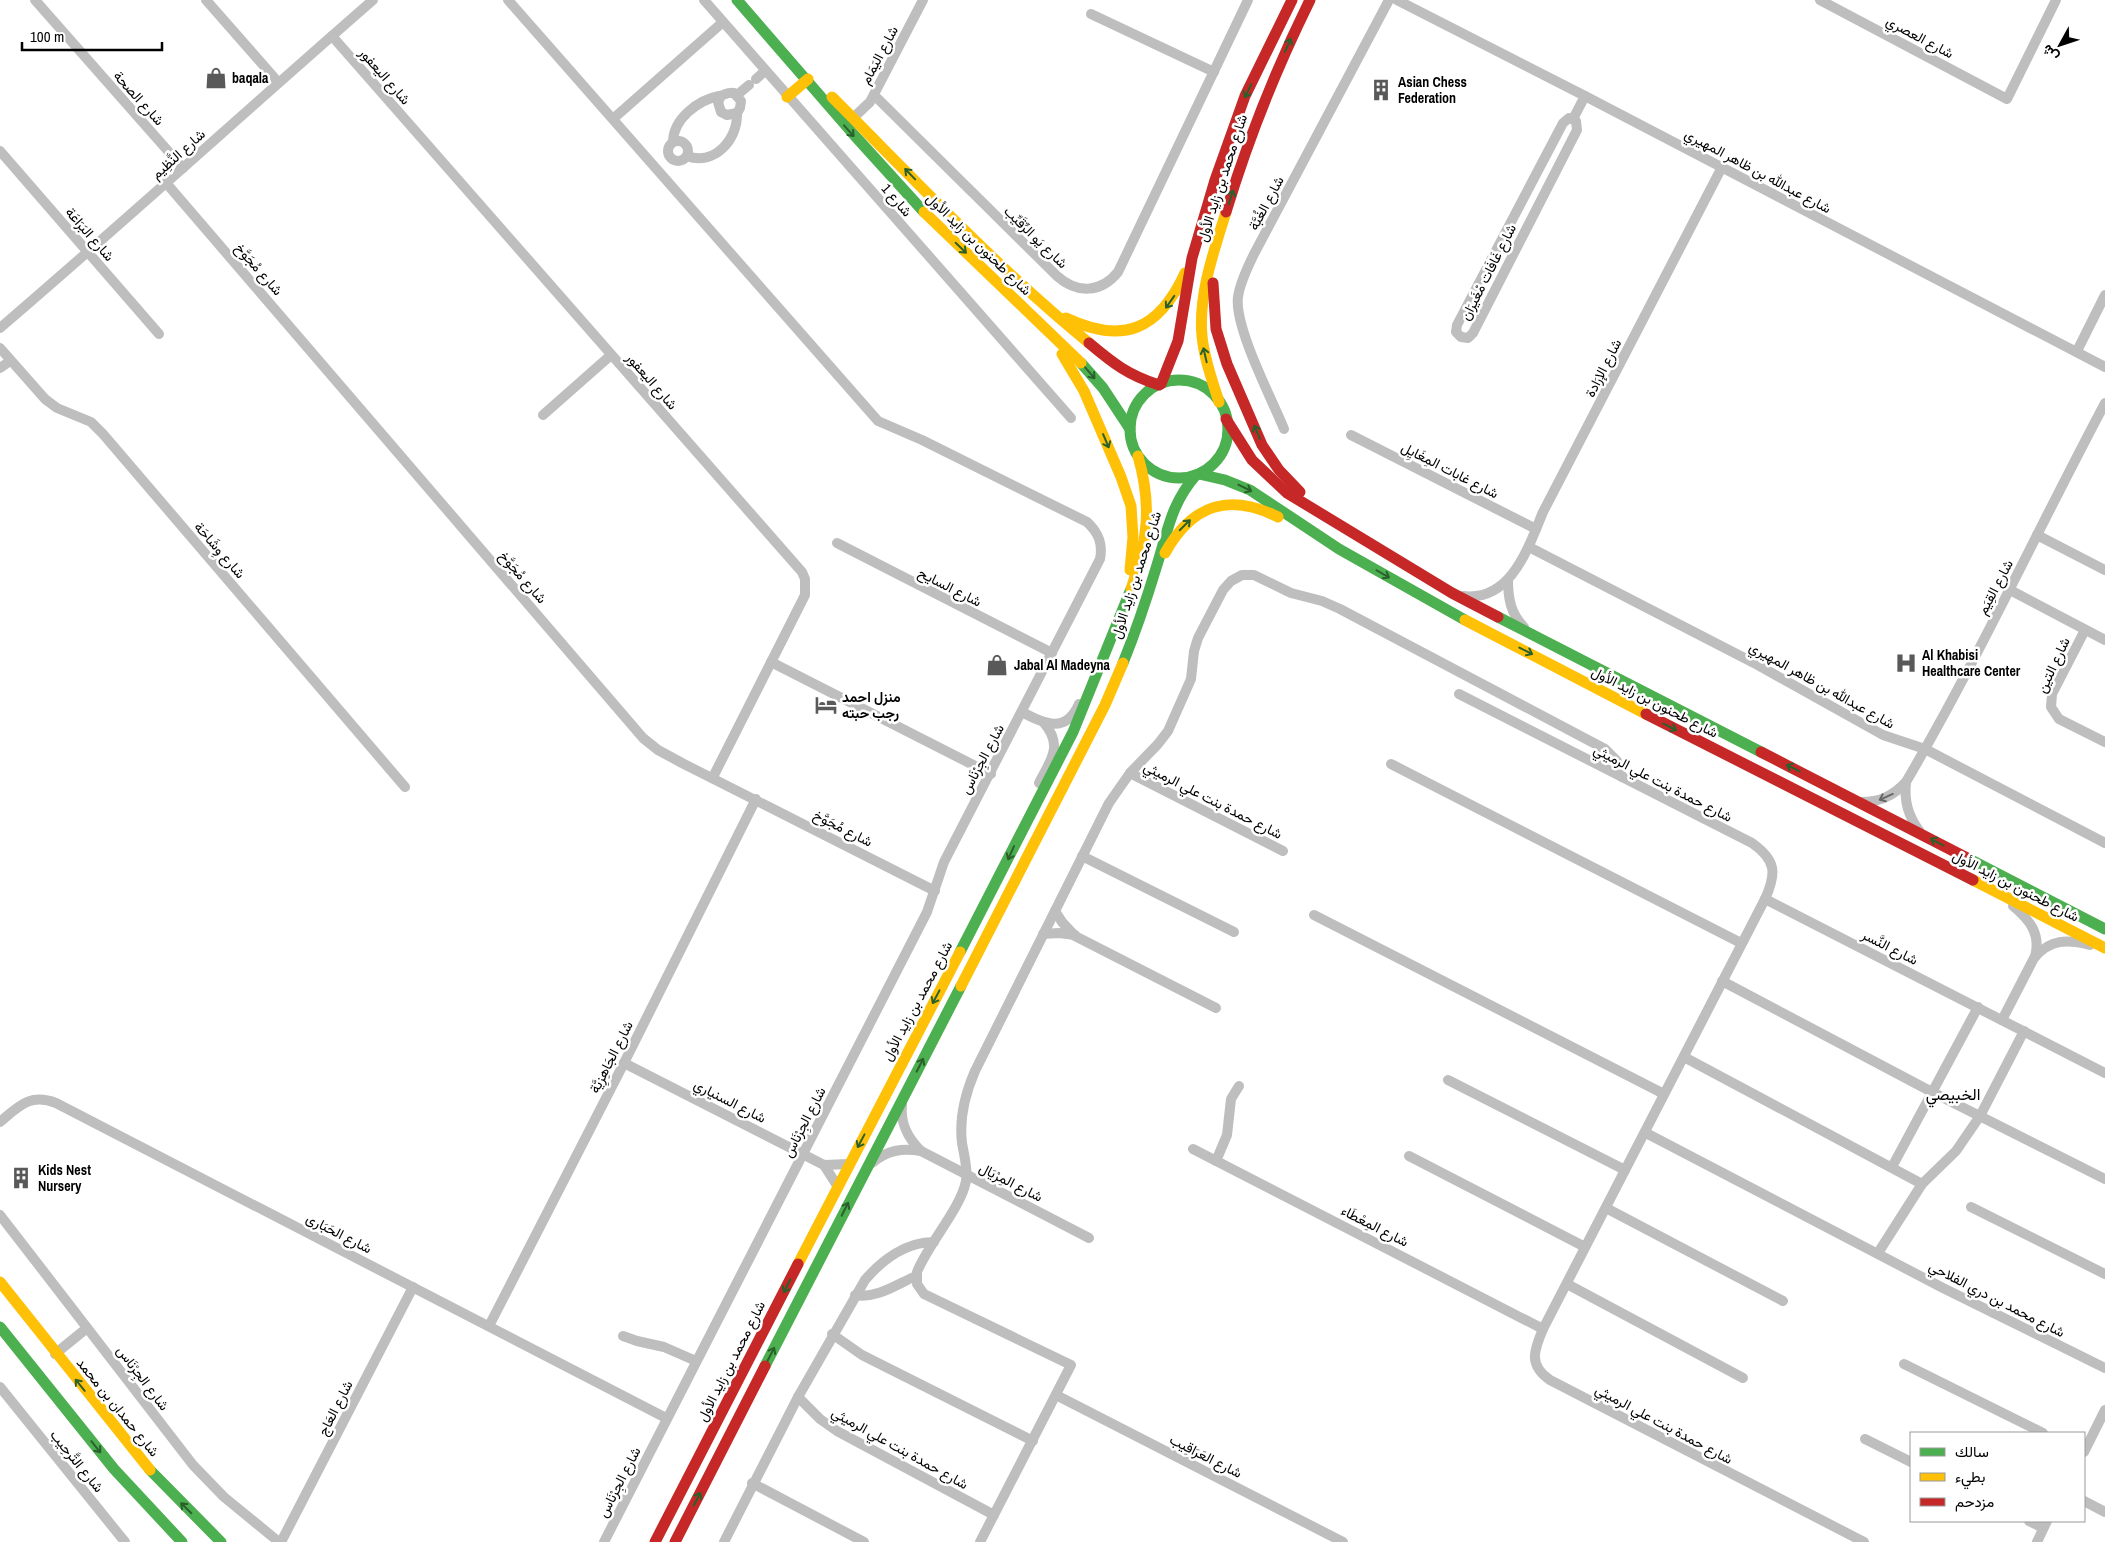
<svg xmlns="http://www.w3.org/2000/svg" width="2105" height="1542" font-family="'Archivo Narrow',Vazirmatn,sans-serif">
  <rect width="100%" height="100%" fill="#fff"/>
  <g fill="none" stroke-linecap="round" stroke-linejoin="round">
    <g stroke="#bebebe" stroke-width="10">
      <polyline points="35,0 183,168"/>
      <polyline points="206,0 278,82"/>
      <path d="M508,0L878,421L922,440L1087,522C1099,533 1103,544 1100,559L944,862L927,912L604,1542"/>
      <polyline points="704,0 1071,418"/>
      <polyline points="1397,0 1585,96 2105,367"/>
      <polyline points="1820,0 2007,99 2056,0"/>
      <polyline points="1091,14 1214,72"/>
      <polyline points="332,36 802,572 805,579 805,595 713,777"/>
      <polyline points="756,79 765,71"/>
      <polyline points="737,95 749,85"/>
      <path d="M874,95L1057,276C1077,294 1101,293 1118,272L1248,0"/>
      <polyline points="614,118 723,22"/>
      <polyline points="853,118 870,102 923,0"/>
      <polygon points="1569,118 1576,121 1577,130 1473,333 1468,338 1461,337 1456,332 1457,325 1563,123"/>
      <polyline points="1573,119 1585,96"/>
      <circle cx="678" cy="151" r="10"/>
      <path d="M673,142C673,119 698,100 719,96C725,95 727,92 734,93L741,101L740,108L737,113L727,115L721,112L718,102L721,96"/>
      <polyline points="0,151 159,334"/>
      <path d="M687,156C714,166 738,140 737,113"/>
      <polyline points="167,184 643,738 658,750 682,763 935,891"/>
      <path d="M0,328C126,220 248,109 373,0"/>
      <polyline points="0,348 45,399 57,408 91,422 103,434 405,787"/>
      <polyline points="2077,351 2105,295"/>
      <polyline points="0,368 10,361"/>
      <polyline points="543,415 611,355"/>
      <path d="M1284,429C1272,399 1234,327 1238,297C1240,282 1248,267 1254,254L1389,0"/>
      <polyline points="1351,435 1536,529"/>
      <polyline points="2037,535 2105,570"/>
      <polyline points="837,543 1052,653"/>
      <polyline points="1529,547 1754,663 1883,735 1925,749 2105,843"/>
      <path d="M1508,580C1508,599 1511,614 1524,627"/>
      <polyline points="2010,590 2105,640"/>
      <path d="M1463,596C1511,602 1528,548 1543,512L1722,167"/>
      <polyline points="2085,630 2052,694 2051,707 2059,719 2105,742"/>
      <polyline points="771,662 991,774"/>
      <path d="M1459,694L1752,843C1776,860 1777,873 1765,899L1543,1329C1534,1350 1528,1365 1550,1380L1864,1542"/>
      <path d="M1022,712C1044,724 1066,734 1079,704"/>
      <polyline points="1391,764 1741,943"/>
      <polyline points="1130,773 1283,851"/>
      <path d="M1906,782C1904,801 1908,816 1920,832"/>
      <path d="M1039,783C1050,761 1064,746 1044,723"/>
      <path d="M1861,802C1880,802 1893,796 1906,782C1978,659 2038,529 2105,403"/>
      <polyline points="1082,856 1234,932"/>
      <polyline points="1765,899 2105,1073"/>
      <path d="M2013,906C2030,920 2041,934 2035,957"/>
      <polyline points="1055,911 1062,922 1075,936 1216,1008"/>
      <polyline points="1314,915 1664,1094"/>
      <polyline points="1043,934 1059,933 1075,935"/>
      <polyline points="1722,981 1932,1092 2105,1179"/>
      <path d="M2002,1020L2034,958C2050,939 2067,939 2090,945"/>
      <polyline points="1684,1057 1922,1184"/>
      <polyline points="624,1063 824,1165 838,1187"/>
      <polyline points="1448,1080 1625,1170"/>
      <path d="M902,1105C900,1124 908,1138 921,1151"/>
      <path d="M0,1122C19,1106 30,1093 56,1103L666,1418"/>
      <polyline points="1646,1133 1943,1288 2105,1368"/>
      <polyline points="1193,1149 1543,1329"/>
      <polyline points="1409,1156 1585,1247"/>
      <polyline points="1216,1161 1227,1135 1231,1099 1239,1086"/>
      <path d="M872,1163C887,1150 902,1148 921,1151L1089,1238"/>
      <polyline points="824,1165 849,1164"/>
      <polyline points="1892,1167 1978,1007"/>
      <polyline points="1971,1207 2105,1274"/>
      <polyline points="1606,1208 1783,1301"/>
      <polyline points="0,1215 193,1465 224,1497 279,1542"/>
      <polyline points="1878,1253 1922,1184 1956,1151 1980,1116 2024,1031"/>
      <polyline points="1567,1284 1743,1378"/>
      <path d="M855,1295C877,1299 897,1284 916,1276"/>
      <polyline points="489,1326 624,1063 756,799"/>
      <polyline points="832,1334 862,1355 1033,1441"/>
      <polyline points="623,1336 637,1341 664,1347 696,1361"/>
      <polyline points="55,1354 87,1328"/>
      <polyline points="1904,1364 2043,1433"/>
      <polyline points="0,1387 125,1542"/>
      <polyline points="1056,1395 1343,1542"/>
      <polyline points="798,1397 820,1419 837,1431 994,1515"/>
      <polyline points="1865,1439 1911,1462"/>
      <polyline points="2084,1452 2105,1410"/>
      <polyline points="752,1483 864,1542"/>
      <polyline points="2084,1501 2105,1512"/>
      <polyline points="2029,1521 2043,1528"/>
      <polyline points="281,1542 413,1287"/>
      <path d="M724,1542L798,1397L865,1280C882,1260 906,1242 934,1242"/>
      <path d="M980,1542L1071,1365L924,1294L917,1284V1272C928,1244 961,1208 966,1181C968,1168 964,1155 962,1143C959,1118 965,1094 975,1071L1109,803L1130,773L1158,744L1168,731L1191,679L1194,651L1198,638L1223,590L1231,581L1242,575H1254L1291,593L1322,601L1340,609L1605,749L1617,761L1622,777"/>
      <polyline points="2037,1542 2047,1521"/>
    </g>
    <g stroke="#4caf50" stroke-width="11">
      <polyline points="737,0 855,136 924,212"/>
      <polyline points="1081,363 1103,388 1130,429"/>
      <circle cx="1179" cy="429" r="49"/>
      <polyline points="1199,474 1225,480 1250,490 1339,549 1465,620"/>
      <polyline points="1498,617 1761,752"/>
      <path d="M1123,663C1136,631 1147,598 1157,565C1168,530 1171,504 1196,475"/>
      <polyline points="1969,859 2105,929"/>
      <polyline points="960,952 1073,732 1131,589"/>
      <polyline points="0,1327 114,1469 182,1542"/>
      <polyline points="765,1366 961,986"/>
      <polyline points="150,1470 221,1542"/>
    </g>
    <g stroke="#ffc107" stroke-width="11">
      <polyline points="787,97 808,79"/>
      <path d="M832,97C916,181 997,268 1089,343"/>
      <polyline points="924,212 1081,363"/>
      <path d="M1066,318C1123,345 1159,330 1185,273"/>
      <polyline points="1062,354 1084,391 1121,477 1131,506 1133,537 1130,570"/>
      <path d="M1219,402C1212,380 1204,358 1202,336C1198,295 1214,251 1226,212"/>
      <path d="M1165,553C1192,505 1228,492 1278,517"/>
      <path d="M1131,589C1148,541 1152,505 1138,456"/>
      <polyline points="1465,620 1646,714"/>
      <polyline points="1973,880 2105,948"/>
      <polyline points="961,986 1105,705 1123,663"/>
      <polyline points="798,1264 960,952"/>
      <polyline points="0,1282 150,1470"/>
    </g>
    <g stroke="#c62828" stroke-width="11">
      <path d="M1226,212C1248,139 1276,69 1310,0"/>
      <polyline points="1213,283 1216,329 1227,364 1262,445 1279,470 1300,492"/>
      <path d="M1089,343C1114,364 1128,375 1159,385"/>
      <polyline points="1161,384 1178,341 1192,258 1215,180 1245,96 1292,0"/>
      <polyline points="1226,419 1252,460 1287,493 1452,593 1498,617"/>
      <polyline points="1646,714 1973,880"/>
      <polyline points="1761,752 1969,859"/>
      <polyline points="655,1542 798,1264"/>
      <polyline points="675,1542 765,1366"/>
    </g>
  </g>
  <defs><path id="oneway-shaft" d="M-6 0H5M1.5-3L5.5 0L1.5 3" fill="none" stroke-width="1.6" stroke-linecap="round" stroke-linejoin="round" transform="scale(1.25)"/></defs>
  <g stroke="#2a602c">
    <use href="#oneway-shaft" transform="translate(1288 45) rotate(-66)"/>
    <use href="#oneway-shaft" transform="translate(1248 91) rotate(115)"/>
    <use href="#oneway-shaft" transform="translate(849 131) rotate(48)"/>
    <use href="#oneway-shaft" transform="translate(910 174) rotate(-134)"/>
    <use href="#oneway-shaft" transform="translate(1231 197) rotate(-72)"/>
    <use href="#oneway-shaft" transform="translate(961 248) rotate(44)"/>
    <use href="#oneway-shaft" transform="translate(1170 302) rotate(125)"/>
    <use href="#oneway-shaft" transform="translate(1205 355) rotate(-103)"/>
    <use href="#oneway-shaft" transform="translate(1090 373) rotate(49)"/>
    <use href="#oneway-shaft" transform="translate(1257 432) rotate(-113)"/>
    <use href="#oneway-shaft" transform="translate(1106 441) rotate(67)"/>
    <use href="#oneway-shaft" transform="translate(1245 488) rotate(26)"/>
    <use href="#oneway-shaft" transform="translate(1185 525) rotate(-45)"/>
    <use href="#oneway-shaft" transform="translate(1383 574) rotate(30)"/>
    <use href="#oneway-shaft" transform="translate(1526 651) rotate(27)"/>
    <use href="#oneway-shaft" transform="translate(1670 727) rotate(27)"/>
    <use href="#oneway-shaft" transform="translate(1793 768) rotate(-153)"/>
    <use href="#oneway-shaft" transform="translate(1937 842) rotate(-152)"/>
    <use href="#oneway-shaft" transform="translate(1011 853) rotate(114)"/>
    <use href="#oneway-shaft" transform="translate(936 997) rotate(118)"/>
    <use href="#oneway-shaft" transform="translate(920 1065) rotate(-63)"/>
    <use href="#oneway-shaft" transform="translate(861 1141) rotate(118)"/>
    <use href="#oneway-shaft" transform="translate(845 1209) rotate(-63)"/>
    <use href="#oneway-shaft" transform="translate(787 1286) rotate(117)"/>
    <use href="#oneway-shaft" transform="translate(771 1354) rotate(-63)"/>
    <use href="#oneway-shaft" transform="translate(80 1385) rotate(-129)"/>
    <use href="#oneway-shaft" transform="translate(96 1447) rotate(51)"/>
    <use href="#oneway-shaft" transform="translate(697 1499) rotate(-63)"/>
    <use href="#oneway-shaft" transform="translate(186 1508) rotate(-135)"/>
  </g>
  <use stroke="#686868" href="#oneway-shaft" transform="translate(1886 797) rotate(156)"/>
  <defs>
    <g id="shop-bare" transform="scale(1.725)"><path d="M-5-2.5h2.3a2.7 3.5 0 0 1 5.4 0H5L5.5 6h-11ZM-1.5-2.5h3a1.5 2.3 0 0 0-3 0Z" fill="#595959" stroke="#fff" stroke-width="2.5" paint-order="stroke"/></g>
    <g id="building-bare" transform="scale(1.725)"><path d="M-4-6H4V6H1V3H-1V6H-4ZM-2.5-4.3h1.7v1.8h-1.7ZM.8-4.3h1.7v1.8H.8ZM-2.5-1h1.7V.8h-1.7ZM.8-1h1.7V.8H.8Z" fill="#595959" stroke="#fff" stroke-width="2.5" paint-order="stroke"/></g>
    <g id="hospital-bare" transform="scale(1.725)"><path d="M-5-5h3v3.5h4V-5h3V5h-3V1.5h-4V5h-3Z" fill="#595959" stroke="#fff" stroke-width="2.5" paint-order="stroke"/></g>
    <g id="hotel-bare" transform="scale(1.725)"><path d="M-6-4.5h1.5V1H6V5H4.5V3h-9V5H-6ZM-4 0a1.8 1.8 0 1 1 3.6 0ZM.5 0V-2.5h3Q6-2.5 6 0Z" fill="#595959" stroke="#fff" stroke-width="2.5" paint-order="stroke"/></g>
  </defs>
  <g fill-rule="evenodd">
    <use href="#shop-bare" x="216" y="78"/>
    <use href="#building-bare" x="1381" y="90"/>
    <use href="#hospital-bare" x="1906" y="663"/>
    <use href="#shop-bare" x="997" y="665"/>
    <use href="#hotel-bare" x="826" y="705"/>
    <use href="#building-bare" x="21" y="1178"/>
  </g>
  <g text-anchor="middle" dominant-baseline="central" stroke-width="5" stroke-linejoin="round" paint-order="stroke">
    <g font-size="14" fill="#000" stroke="#fff">
      <text transform="translate(1920 37) rotate(28)">شارع العصري</text>
      <text transform="translate(879 55) rotate(-62)">شارع اليَمَام</text>
      <text transform="translate(385 76) rotate(49)">شارع اليعفور</text>
      <text transform="translate(139 98) rotate(48)">شارع الصحة</text>
      <text transform="translate(178 154) rotate(-42)">شارع النَّظِيم</text>
      <text transform="translate(1758 171) rotate(28)">شارع عبدالله بن ظاهر المهيري</text>
      <text transform="translate(1222 178) rotate(-72)">شارع محمد بن زايد الأول</text>
      <text transform="translate(897 200) rotate(49)">شارع 1</text>
      <text transform="translate(1266 203) rotate(-62)">شارع الغُبَّة</text>
      <text transform="translate(90 234) rotate(49)">شارع البَرَاعَة</text>
      <text transform="translate(1036 237) rotate(44)">شارع يَو الرِّقَيِّب</text>
      <text transform="translate(979 244) rotate(44)">شارع طحنون بن زايد الأول</text>
      <text transform="translate(259 269) rotate(49)">شارع مُجَوَّخ</text>
      <text transform="translate(1488 272) rotate(-63)">شارع غَافَات مْغَيرَان</text>
      <text transform="translate(1603 368) rotate(-63)">شارع الإرَادة</text>
      <text transform="translate(652 381) rotate(49)">شارع اليعفور</text>
      <text transform="translate(1450 470) rotate(27)">شارع غابات المِغَايِل</text>
      <text transform="translate(220 550) rotate(49)">شارع وِشَاحَة</text>
      <text transform="translate(1136 575) rotate(-72)">شارع محمد بن زايد الأول</text>
      <text transform="translate(523 577) rotate(49)">شارع مُجَوَّخ</text>
      <text transform="translate(950 587) rotate(27)">شارع السايح</text>
      <text transform="translate(1995 587) rotate(-62)">شارع القِيَم</text>
      <text transform="translate(2053 665) rotate(-65)">شارع التين</text>
      <text transform="translate(1822 685) rotate(29)">شارع عبدالله بن ظاهر المهيري</text>
      <text transform="translate(1655 702) rotate(27)">شارع طحنون بن زايد الأول</text>
      <text transform="translate(982 759) rotate(-62)">شارع الجِرْنَاس</text>
      <text transform="translate(1663 783) rotate(27)">شارع حمدة بنت علي الرميثي</text>
      <text transform="translate(1213 800) rotate(27)">شارع حمدة بنت علي الرميثي</text>
      <text transform="translate(843 828) rotate(27)">شارع مُجَوَّخ</text>
      <text transform="translate(2016 886) rotate(27)">شارع طحنون بن زايد الأول</text>
      <text transform="translate(1890 947) rotate(27)">شارع النَّسر</text>
      <text transform="translate(917 1001) rotate(-62)">شارع محمد بن زايد الأول</text>
      <text transform="translate(611 1057) rotate(-63)">شارع الجَاهِزِيَّة</text>
      <text transform="translate(730 1101) rotate(27)">شارع السنياري</text>
      <text transform="translate(804 1122) rotate(-63)">شارع الجِرْنَاس</text>
      <text transform="translate(1011 1182) rotate(27)">شارع المِرْيَال</text>
      <text transform="translate(1375 1226) rotate(27)">شارع المِعْطَاء</text>
      <text transform="translate(339 1233) rotate(27)">شارع الحَبَارى</text>
      <text transform="translate(1997 1299) rotate(27)">شارع محمد بن دري الفلاحي</text>
      <text transform="translate(731 1361) rotate(-63)">شارع محمد بن زايد الأول</text>
      <text transform="translate(143 1378) rotate(53)">شارع الجِرْنَاس</text>
      <text transform="translate(118 1407) rotate(51)">شارع حمدان بن محمد</text>
      <text transform="translate(335 1408) rotate(-63)">شارع العَاج</text>
      <text transform="translate(1664 1424) rotate(28)">شارع حمدة بنت علي الرميثي</text>
      <text transform="translate(900 1448) rotate(29)">شارع حمدة بنت علي الرميثي</text>
      <text transform="translate(1206 1456) rotate(27)">شارع العَرَاقِيب</text>
      <text transform="translate(77 1461) rotate(51)">شارع التَّرحِيب</text>
      <text transform="translate(619 1482) rotate(-63)">شارع الجِرْنَاس</text>
    </g>
    <g font-size="14" font-weight="bold" fill="#000" stroke="#fff" text-anchor="start">
      <text x="232" y="78">baqala</text>
      <text x="1398" y="82">Asian Chess<tspan x="1398" dy="16">Federation</tspan></text>
      <text x="1922" y="655">Al Khabisi<tspan x="1922" dy="16">Healthcare Center</tspan></text>
      <text x="1014" y="665">Jabal Al Madeyna</text>
      <text x="842" y="697">منزل احمد<tspan x="842" dy="16">رجب حبته</tspan></text>
      <text x="38" y="1170">Kids Nest<tspan x="38" dy="16">Nursery</tspan></text>
    </g>
    <g font-size="16" fill="#000" stroke="#fff">
      <text x="1953" y="1094">الخبيصي</text>
    </g>
  </g>
  <rect x="1910" y="1432" width="175" height="90" fill="#ffffff" stroke="#999999"/>
  <rect x="1920" y="1448" width="25" height="8" fill="#4caf50" stroke="#999999"/>
  <text x="1955" y="1457" font-size="15" fill="#000000">سالك</text>
  <rect x="1920" y="1473" width="25" height="8" fill="#ffc107" stroke="#999999"/>
  <text x="1955" y="1482" font-size="15" fill="#000000">بطيء</text>
  <rect x="1920" y="1498" width="25" height="8" fill="#c62828" stroke="#999999"/>
  <text x="1955" y="1507" font-size="15" fill="#000000">مزدحم</text>
  <g transform="translate(2060 45) rotate(230)" stroke="#ffffff" stroke-width="4" paint-order="stroke">
  <path d="M0-4L9 19L0 12L-9 19Z" fill="#000000"/>
  <text y="-8" font-size="14" font-weight="bold" text-anchor="middle" fill="#000000">ش</text>
  </g>
  <path d="M22 42v8h140v-8" fill="none" stroke="#000000" stroke-width="2.5"/>
  <text x="30" y="42" font-size="15" fill="#000000" stroke="#ffffff" stroke-width="4" paint-order="stroke">100 m</text>
</svg>
